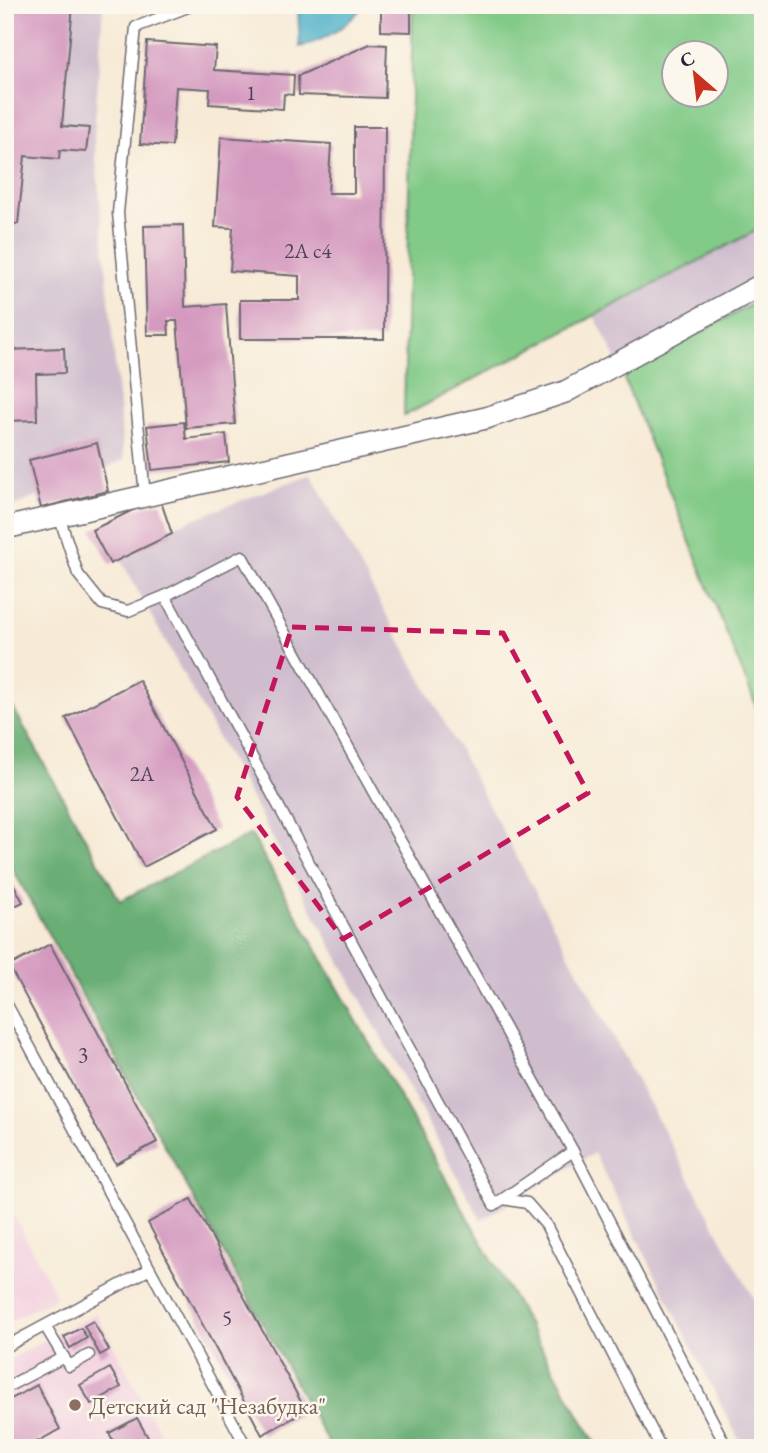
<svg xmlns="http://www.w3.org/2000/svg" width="768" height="1453" font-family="'EB Garamond',serif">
  <rect width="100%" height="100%" fill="#fbf7ec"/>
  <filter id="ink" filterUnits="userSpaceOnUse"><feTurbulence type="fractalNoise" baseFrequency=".0143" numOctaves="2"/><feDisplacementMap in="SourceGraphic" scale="14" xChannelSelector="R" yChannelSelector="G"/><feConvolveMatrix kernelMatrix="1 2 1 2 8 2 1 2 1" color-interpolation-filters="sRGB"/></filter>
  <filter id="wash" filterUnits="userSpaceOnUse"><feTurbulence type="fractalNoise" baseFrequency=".00686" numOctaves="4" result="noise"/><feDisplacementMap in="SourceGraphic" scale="28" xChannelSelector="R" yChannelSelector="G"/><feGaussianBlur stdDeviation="1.57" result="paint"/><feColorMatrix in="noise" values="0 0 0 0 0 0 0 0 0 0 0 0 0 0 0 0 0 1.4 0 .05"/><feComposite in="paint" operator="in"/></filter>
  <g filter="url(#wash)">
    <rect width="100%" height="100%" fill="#f7ead6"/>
    <g fill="#f3cfdf">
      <polygon points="5,1199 57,1297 5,1324"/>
      <polygon points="96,1313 168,1448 5,1448 5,1362"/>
    </g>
    <g fill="#cfbdce">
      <polygon points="5,5 103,5 94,138 124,460 5,510"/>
      <polygon points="763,227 763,651 595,317"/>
      <polygon points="311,474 763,1316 763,1448 743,1448 594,1153 481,1220 115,549"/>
    </g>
    <g fill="#82ca87" stroke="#527661" stroke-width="2" fill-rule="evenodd">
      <path d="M413,5H763V227L404,416ZM674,52H716V94H674Z"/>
      <polygon points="763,299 763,723 624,379 635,366"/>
    </g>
    <polygon fill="#69ae74" stroke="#466858" stroke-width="2" points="5,693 120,901 251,834 598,1448 331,1448 5,855"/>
    <path fill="#48afc8" stroke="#356882" stroke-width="2" d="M301,5H364C347,27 326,40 300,47L298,11Z"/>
    <g id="blocks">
      <g fill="#d499bf">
        <polygon points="7,5 73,5 62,126 89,128 86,152 60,150 59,159 25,156 18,224 5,223 5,28"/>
        <polygon points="381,5 411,5 411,32 381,31"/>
        <polygon points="147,42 216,47 214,70 294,75 293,95 284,94 283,109 209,104 210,89 176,87 172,146 140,144"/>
        <polygon points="370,44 387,45 385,98 299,95 298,76"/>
        <polygon points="354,127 385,127 384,339 240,339 240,300 299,300 299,276 230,271 233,228 215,227 221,137 331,144 328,193 354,193"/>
        <polygon points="183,225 185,307 226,304 235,424 186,428 177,321 168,321 169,335 147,335 144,226"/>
        <polygon points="64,348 65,373 36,374 37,420 5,421 5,350"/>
        <polygon points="184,422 186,439 226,434 229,462 152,470 147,426"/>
        <polygon points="97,443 108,491 41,508 29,460"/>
        <polygon points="161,502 172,534 110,564 92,530 137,508"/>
        <polygon points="139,680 217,829 144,867 66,718"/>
        <polygon points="5,868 23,902 5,911"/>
        <polygon points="50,944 157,1142 116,1164 9,966"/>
        <polygon points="191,1199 306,1411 262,1435 148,1223"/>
        <polygon points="93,1321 109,1350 100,1355 84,1326"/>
        <polygon points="81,1328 87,1338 70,1348 64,1337"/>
        <polygon points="110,1368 121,1387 91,1404 80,1385"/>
        <polygon points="37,1385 60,1429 26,1448 5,1448 5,1402"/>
        <polygon points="137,1418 154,1448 117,1448 109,1433"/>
      </g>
    </g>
  </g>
  <g filter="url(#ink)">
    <use href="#blocks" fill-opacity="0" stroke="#6d6871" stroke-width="2"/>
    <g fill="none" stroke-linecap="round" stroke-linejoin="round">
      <g stroke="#6d6871" stroke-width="13">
        <g id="lane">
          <polyline points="145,496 118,213 136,27 193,5"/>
          <polyline points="59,516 78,574 102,604 128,611 165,596 242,556 573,1151 727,1448"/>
          <polyline points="165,596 494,1205 573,1151"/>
          <polyline points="5,1001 247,1448"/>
          <polyline points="503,1199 527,1203 546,1225 661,1448"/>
          <polyline points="45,1326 69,1366 89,1355"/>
          <polyline points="5,1347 150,1269"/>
          <polyline points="5,1388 64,1357"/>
        </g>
      </g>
      <g stroke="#6d6871" stroke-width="24">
        <polyline id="street" points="5,528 486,418 565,392 763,284"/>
      </g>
      <use href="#lane" stroke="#fff" stroke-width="10"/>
      <use href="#street" stroke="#fff" stroke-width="21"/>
    </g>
  </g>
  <path fill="none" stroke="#c2185b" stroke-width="5" stroke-dasharray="14 9" stroke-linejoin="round" d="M292,627L503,633L588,793L343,939L237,797Z"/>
  <circle fill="#8d6e63" stroke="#fbf7ec" stroke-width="2.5" cx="75" cy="1405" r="7"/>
  <g text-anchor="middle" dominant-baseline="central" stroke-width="5" stroke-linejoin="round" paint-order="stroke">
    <g font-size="21" fill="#4e405c">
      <text x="251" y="92">1</text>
      <text x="308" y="250">2А с4</text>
      <text x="142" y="773">2А</text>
      <text x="83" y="1054">3</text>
      <text x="227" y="1317">5</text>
    </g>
    <g font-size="24" fill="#785e54" stroke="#fbf7ec" text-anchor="start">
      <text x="89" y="1405">Детский сад "Незабудка"</text>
    </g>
  </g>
  <rect width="768" height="1453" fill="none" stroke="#fbf7ec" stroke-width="28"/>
  <g transform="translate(695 74) rotate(332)"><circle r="33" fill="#fbf7ec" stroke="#a4a2a5" stroke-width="2"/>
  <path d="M0-5L12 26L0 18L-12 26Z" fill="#c8321e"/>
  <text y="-10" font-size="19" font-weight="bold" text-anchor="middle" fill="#22223b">С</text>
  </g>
</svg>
